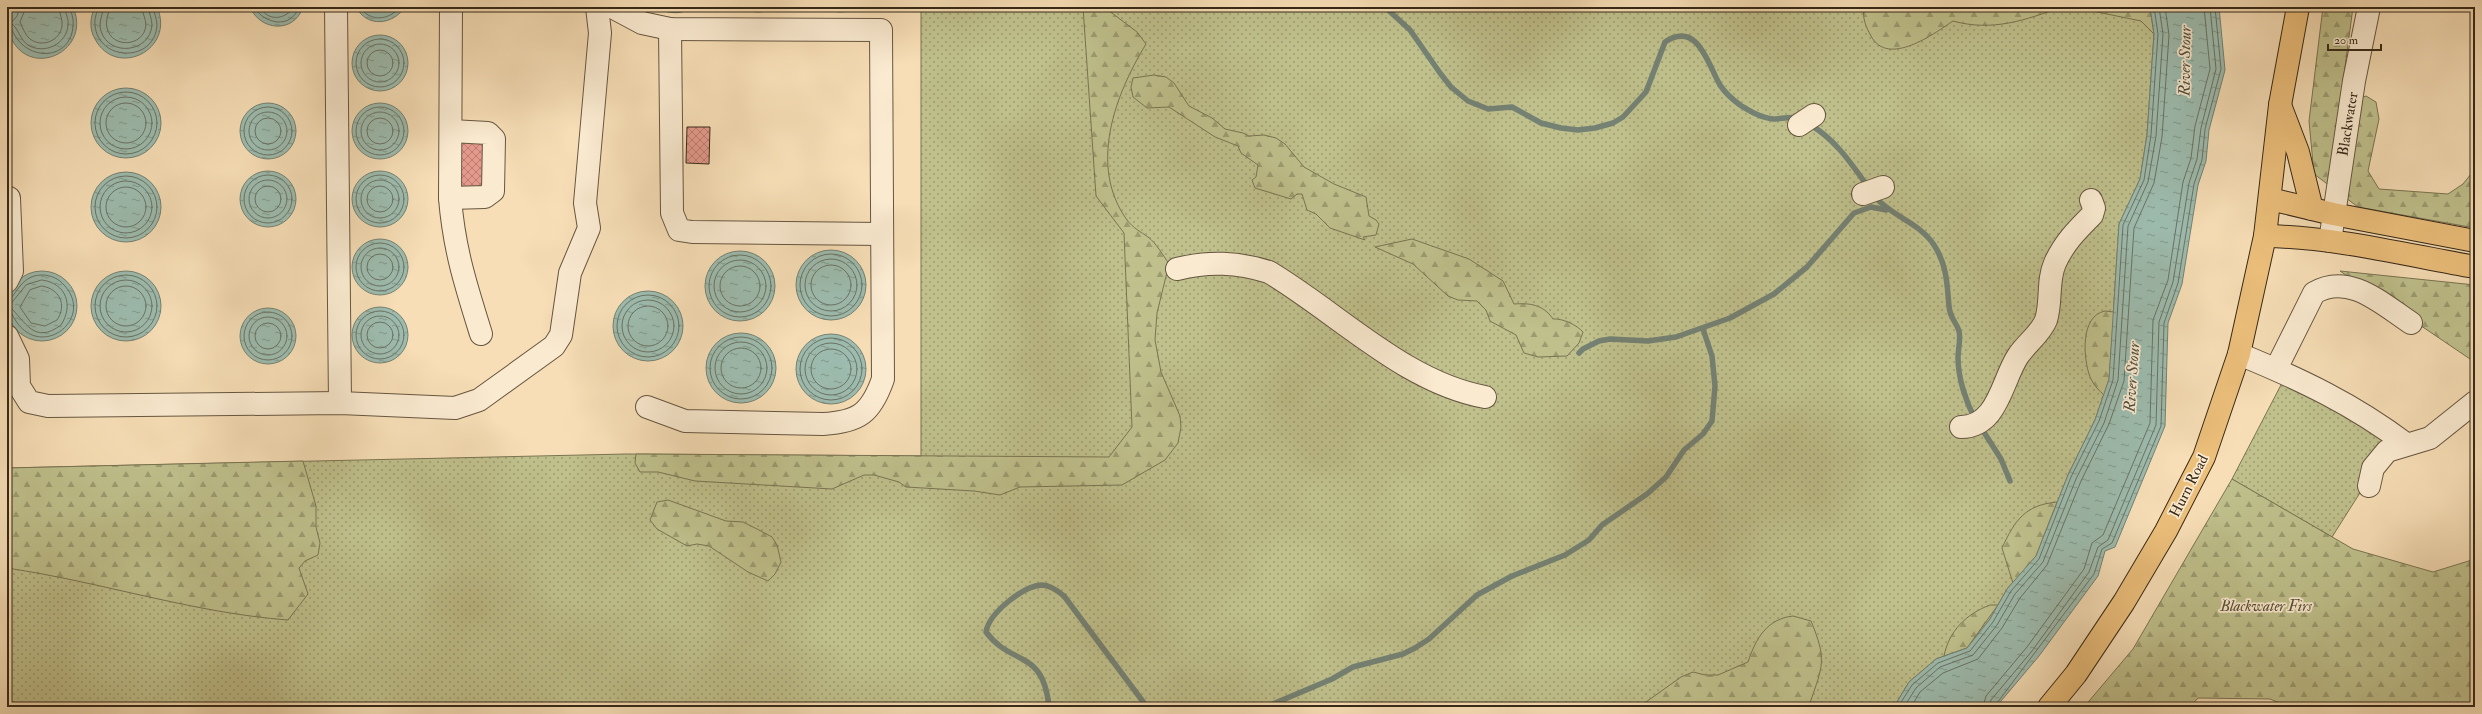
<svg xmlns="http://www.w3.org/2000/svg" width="2482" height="714" font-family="'IM FELL Double Pica',serif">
  <defs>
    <pattern id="grass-dots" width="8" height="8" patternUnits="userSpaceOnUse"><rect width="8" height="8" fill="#bfc08c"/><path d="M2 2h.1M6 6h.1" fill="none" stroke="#9c9c71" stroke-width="1.8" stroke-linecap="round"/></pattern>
    <pattern id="forest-firs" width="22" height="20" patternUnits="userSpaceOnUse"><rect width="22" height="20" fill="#bfc08c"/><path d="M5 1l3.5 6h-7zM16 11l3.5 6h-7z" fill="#9c9c71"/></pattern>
    <pattern id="water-ripples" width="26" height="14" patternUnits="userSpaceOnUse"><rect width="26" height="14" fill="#9dbcaf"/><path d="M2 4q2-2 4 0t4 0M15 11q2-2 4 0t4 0" fill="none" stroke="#81998d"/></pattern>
    <pattern id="building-cross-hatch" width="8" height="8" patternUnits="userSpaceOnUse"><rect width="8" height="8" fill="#e5998c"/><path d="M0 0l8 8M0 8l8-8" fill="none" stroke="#ba7d71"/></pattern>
  </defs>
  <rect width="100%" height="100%" fill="#f7deb6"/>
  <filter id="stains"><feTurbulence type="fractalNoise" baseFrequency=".005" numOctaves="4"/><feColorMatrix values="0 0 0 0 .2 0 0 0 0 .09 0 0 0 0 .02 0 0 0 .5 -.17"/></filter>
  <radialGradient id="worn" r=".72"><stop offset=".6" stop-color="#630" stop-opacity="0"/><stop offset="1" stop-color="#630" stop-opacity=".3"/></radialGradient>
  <g fill="url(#grass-dots)" stroke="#7a7452">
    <polygon points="921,7 2150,7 2154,34 2147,135 2140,179 2119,224 2109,379 2095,420 2068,475 2036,556 2007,589 1990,619 1967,648 1936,659 1909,682 1894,707 7,707 7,468 626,454 921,456"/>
    <polygon points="2282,383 2351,416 2393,447 2382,458 2332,537 2232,479"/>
  </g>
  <g fill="url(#forest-firs)" stroke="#7a7452">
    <path d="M1083,7H1104L1137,32L1146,44C1115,95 1088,166 1127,220C1133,228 1141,232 1148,237C1156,243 1163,255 1169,264L1157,313L1155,340L1161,372L1180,416L1181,427L1178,443L1165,460L1122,485L1020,487L1000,495L974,491L906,487L899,482L874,475H864L832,489L695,481L658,472H640L635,463L636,454L1109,457L1132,427L1124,233L1096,196Z"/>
    <path d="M1864,7H2062C2025,20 1993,32 1953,21C1935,33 1888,68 1871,36C1866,27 1862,18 1864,7Z"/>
    <polygon points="2073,7 2150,7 2154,34 2141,21"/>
    <polygon points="2323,7 2353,7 2340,105 2366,96 2376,102 2379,119 2368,171 2379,189 2448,194 2463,184 2475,169 2475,228 2358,207 2314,174 2309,121"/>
    <polygon points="1154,75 1166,77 1174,83 1189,106 1212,118 1225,129 1243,133 1249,136 1264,135 1276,138 1285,144 1304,167 1334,184 1366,197 1369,216 1376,220 1379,224 1376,235 1363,237 1365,240 1330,228 1316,214 1307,210 1302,194 1297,194 1291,199 1255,188 1252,180 1256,177 1258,165 1241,153 1238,146 1215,137 1169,107 1147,108 1133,97 1131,87 1133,78"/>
    <path d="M1412,239L1469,259L1503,281L1514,304C1529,303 1543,304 1553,319C1562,318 1577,325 1583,332L1579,343L1567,356L1538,357L1524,353L1516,335L1490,321L1486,310L1477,301L1458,300L1448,296L1413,264L1375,247Z"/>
    <polygon points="2340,271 2475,285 2475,363 2473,361"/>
    <path d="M2105,311L2114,312L2109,379L2104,395C2098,390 2093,384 2090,377C2083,358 2080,316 2105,311Z"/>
    <path d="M303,461L316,506V527L320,543L318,555L305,561L299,568L308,594L288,620C194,613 101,582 7,568V468Z"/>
    <polygon points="2232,479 2353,549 2433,572 2475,559 2475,707 2289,707 2270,699 2198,698 2190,707 2084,707 2133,649"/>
    <polygon points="668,500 726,521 743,522 759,530 772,537 777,545 781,562 775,574 768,581 748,572 709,546 697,544 687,546 657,529 650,520 657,502"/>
    <path d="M2057,502L2036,556L2013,583L2002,548C2015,520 2025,505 2057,502Z"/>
    <path d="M1990,605H1998L1967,648L1944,656C1949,631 1966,614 1990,605Z"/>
    <path d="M1793,616L1811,621C1827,660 1823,665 1810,703L1803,707H1639L1681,677L1693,672L1705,675H1718L1748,662C1756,638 1767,619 1793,616Z"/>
  </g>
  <g fill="url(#water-ripples)" stroke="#748173">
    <path d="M11,7H73C92,50 33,79 12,40C6,29 6,18 11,7Z"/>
    <path d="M95,7H157C176,50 116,79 95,39C89,29 90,17 95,7Z"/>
    <path d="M250,7H303C294,34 260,31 250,7Z"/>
    <path d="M356,7H405C393,25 367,28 356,7Z"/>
    <path d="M654,7H692C681,16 666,13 654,7Z"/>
    <path d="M737,7H775C763,15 749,12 737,7Z"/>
    <path d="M820,7H857C846,15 832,12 820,7Z"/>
    <polygon points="2150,7 2219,7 2225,70 2209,130 2206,161 2198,185 2182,284 2168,323 2165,426 2115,547 2105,551 2098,576 2039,656 1996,707 1894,707 1909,682 1936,659 1967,648 1990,619 2007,589 2036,556 2068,475 2095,420 2109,379 2119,224 2140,179 2147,135 2154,34"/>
    <circle cx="380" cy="63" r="28"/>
    <circle cx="126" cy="123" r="35"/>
    <circle cx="380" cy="131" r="28"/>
    <circle cx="268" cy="131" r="28"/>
    <circle cx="268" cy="199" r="28"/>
    <circle cx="380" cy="199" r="28"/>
    <circle cx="126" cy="207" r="35"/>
    <circle cx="380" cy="267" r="28"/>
    <circle cx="831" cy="285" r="35"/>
    <circle cx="740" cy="286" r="35"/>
    <circle cx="42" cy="306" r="35"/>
    <circle cx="126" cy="306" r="35"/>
    <circle cx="648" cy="326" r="35"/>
    <circle cx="380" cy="335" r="28"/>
    <circle cx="268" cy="336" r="28"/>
    <circle cx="741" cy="368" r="35"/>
    <circle cx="831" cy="369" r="35"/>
  </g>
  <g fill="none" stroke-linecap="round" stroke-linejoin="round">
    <g stroke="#6a7264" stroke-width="1">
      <path d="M20,7L17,16L11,23C19,29 20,40 28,45C44,55 67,44 68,25C69,19 65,13 65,7"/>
      <path d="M26,7L20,22C23,28 25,35 30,39C42,48 60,41 62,26C63,19 59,14 59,7"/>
      <path d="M98,7C97,13 94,19 95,25C98,62 155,63 157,25C157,19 154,13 153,7"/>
      <path d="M103,7C103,16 98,22 101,31C109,57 150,53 152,25C152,19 149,13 148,7"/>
      <path d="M109,7C109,15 105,20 107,28C112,49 144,47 146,25C146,19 142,13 142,7"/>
      <path d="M254,7C264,24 291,30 299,7"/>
      <path d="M260,7C268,22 285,20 294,7"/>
      <path d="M360,7C370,23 390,20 400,7"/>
      <path d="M7,29L12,30C27,64 72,60 73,25C74,19 71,13 70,7"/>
      <circle cx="380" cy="63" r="24"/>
      <circle cx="380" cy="63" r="19"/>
      <circle cx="380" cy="63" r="13"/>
      <circle cx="126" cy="123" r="31"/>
      <circle cx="126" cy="123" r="26"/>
      <circle cx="126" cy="123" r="20"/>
      <circle cx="380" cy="131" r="24"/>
      <circle cx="268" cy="131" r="24"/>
      <circle cx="380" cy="131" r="19"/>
      <circle cx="268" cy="131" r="19"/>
      <circle cx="380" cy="131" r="13"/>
      <circle cx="268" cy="131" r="13"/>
      <circle cx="268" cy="199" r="24"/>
      <circle cx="380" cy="199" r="24"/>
      <circle cx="126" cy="207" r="31"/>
      <circle cx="268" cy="199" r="19"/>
      <circle cx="380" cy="199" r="19"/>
      <circle cx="126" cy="207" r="26"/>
      <circle cx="268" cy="199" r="13"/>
      <circle cx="380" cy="199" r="13"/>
      <circle cx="126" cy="207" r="20"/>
      <circle cx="380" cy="267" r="24"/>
      <circle cx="380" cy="267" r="19"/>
      <circle cx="831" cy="285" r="31"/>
      <circle cx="380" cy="267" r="13"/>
      <circle cx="740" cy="286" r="31"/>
      <circle cx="831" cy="285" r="26"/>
      <circle cx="740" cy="286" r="26"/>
      <circle cx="831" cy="285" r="20"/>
      <circle cx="740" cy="286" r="20"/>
      <circle cx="126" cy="306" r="31"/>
      <path d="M42,280C66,283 74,305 61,325C34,345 26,322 9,306L26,285Z"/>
      <circle cx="126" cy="306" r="26"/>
      <path d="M42,286C60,289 67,305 57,320L45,326L31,323L20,307L30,290Z"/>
      <circle cx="126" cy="306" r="20"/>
      <circle cx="648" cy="326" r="31"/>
      <path d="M7,300C16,299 19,275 42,275C51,275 59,279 64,285C97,320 36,365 12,314L7,313"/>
      <circle cx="648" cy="326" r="26"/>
      <circle cx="648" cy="326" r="20"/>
      <circle cx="380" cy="335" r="24"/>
      <circle cx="268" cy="336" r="24"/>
      <circle cx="380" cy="335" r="19"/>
      <circle cx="268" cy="336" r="19"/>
      <circle cx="380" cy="335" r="13"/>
      <circle cx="268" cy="336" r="13"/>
      <circle cx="741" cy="368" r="31"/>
      <circle cx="831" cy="369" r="31"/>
      <circle cx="741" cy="368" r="26"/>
      <circle cx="831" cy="369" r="26"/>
      <circle cx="741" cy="368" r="20"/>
      <circle cx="831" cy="369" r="20"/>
      <polyline points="1898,707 1912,685 1938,663 1970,651 1993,622 2011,591 2039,559 2071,477 2099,421 2113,380 2123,225 2144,180 2151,135 2158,34 2154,7"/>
      <polyline points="1904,707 1916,688 1940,667 1973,655 1997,625 2015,594 2043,562 2076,479 2104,423 2118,380 2128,226 2148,182 2156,136 2163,34 2159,7"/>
      <polyline points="1911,707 1920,692 1943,673 1978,659 2002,628 2020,598 2047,565 2081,481 2109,424 2124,381 2134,228 2154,183 2162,137 2169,35 2165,7"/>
      <polyline points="1983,707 1986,696 2027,647 2084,569 2092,543 2103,535 2150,423 2153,320 2168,280 2183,182 2191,158 2195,126 2210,69 2204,7"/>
      <polyline points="1989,707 1991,700 2032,651 2089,572 2098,547 2108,540 2156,425 2159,322 2173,282 2189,183 2197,159 2201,128 2216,69 2210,7"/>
      <polyline points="1994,707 2094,574 2102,549 2112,543 2161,426 2164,323 2178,283 2194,184 2202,160 2205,129 2221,69 2215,7"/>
    </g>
    <g stroke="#748173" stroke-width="5.5">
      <polyline points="1279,7 1281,7"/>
      <path d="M1385,7L1410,30L1440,73L1451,87L1468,101L1488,109L1512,107L1541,123L1561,128L1578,130L1595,128L1613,123L1623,117L1646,92L1665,42C1698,20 1708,65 1720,85C1725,93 1732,99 1740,105C1750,111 1761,118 1773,119C1781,119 1790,116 1798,118"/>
      <path d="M1809,124C1835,139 1851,163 1868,187"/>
      <path d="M1874,196C1891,216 1920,223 1934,245C1947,265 1947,284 1949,306C1950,319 1956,321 1959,331C1961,338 1958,350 1958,358C1958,378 1966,402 1975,419"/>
      <polyline points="1579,353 1583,349 1599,341 1610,339 1648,341 1676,337 1730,318 1774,294 1807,267 1854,213 1871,207 1886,210"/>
      <polyline points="1980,426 2001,459 2010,481"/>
      <path d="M1049,707C1043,648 1012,667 986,632C989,613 1023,586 1042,585C1050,585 1058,591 1064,596L1147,707"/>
      <polyline points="1266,707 1332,679 1353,667 1403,654 1415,648 1429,639 1477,595 1512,576 1565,555 1589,540 1602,525 1647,494 1666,477 1684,450 1703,434 1712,421 1715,386 1712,356 1703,329"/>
    </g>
  </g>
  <g fill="url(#building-cross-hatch)" stroke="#362918">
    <polygon points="687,127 710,127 709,164 686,163"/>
    <polygon points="456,142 492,142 491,188 456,187"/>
  </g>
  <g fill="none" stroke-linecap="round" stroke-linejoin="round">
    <g stroke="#665640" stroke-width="24">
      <g id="minor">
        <polyline points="336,7 340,403"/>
        <path d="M451,7L450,198C454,249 466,286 481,334"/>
        <path d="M612,7L642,23L670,29L881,30L883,379C871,413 859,422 823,424L685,421L647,407"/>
        <polyline points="670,29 672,213 679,230 692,232 882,234"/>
        <polyline points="1799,125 1814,115"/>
        <polyline points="1863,194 1883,187"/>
        <polyline points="7,198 9,198 12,271 7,281"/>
        <polyline points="450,198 485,197 493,191 494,139 488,133 451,131"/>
        <polyline points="2330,241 2354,81 2369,7"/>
        <path d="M1177,269C1209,261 1237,262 1269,272C1338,313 1404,382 1485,397"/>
        <polyline points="7,336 18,359 19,386 29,402 48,406 340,403 455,408 479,400 554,346 561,335 570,273 589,228 585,203 600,33 597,7"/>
        <path d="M2239,354C2300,379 2353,404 2406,444"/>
        <path d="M2276,369L2314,293C2349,272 2382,304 2411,323"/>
        <path d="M1961,427C1998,427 2002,380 2018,356C2026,344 2041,333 2046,320C2052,301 2047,281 2055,263C2064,243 2077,230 2092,215L2094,208L2091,200"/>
        <polyline points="2369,486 2373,468 2387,451 2430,438 2475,402"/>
      </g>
    </g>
    <g stroke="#362918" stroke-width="24">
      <polyline id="major" points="2049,707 2076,674 2124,602 2166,531 2204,457 2239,354 2265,236 2280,105 2298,7"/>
    </g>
    <g stroke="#362918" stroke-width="24">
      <g id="highway">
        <polyline points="2280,105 2298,152 2312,209"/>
        <polyline points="2270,199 2333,214 2475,241"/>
        <path d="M2265,236C2336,237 2406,255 2475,267"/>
      </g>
    </g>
    <use href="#minor" stroke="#faead0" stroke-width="22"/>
    <use href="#major" stroke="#ecbf7b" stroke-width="22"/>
    <use href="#highway" stroke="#ecbf7b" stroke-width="22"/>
  </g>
  <g text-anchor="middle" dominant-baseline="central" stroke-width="3.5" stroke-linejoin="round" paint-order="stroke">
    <g font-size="15" fill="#362918" stroke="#faead0">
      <text transform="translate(2348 124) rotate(-81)">Blackwater</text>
      <text transform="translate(2189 486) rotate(-63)">Hurn Road</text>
    </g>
    <g font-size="15" font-style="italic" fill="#584f35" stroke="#faead0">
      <text x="2266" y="606">Blackwater Firs</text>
    </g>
    <g font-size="16" font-style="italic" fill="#504e3e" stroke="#faead0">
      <text transform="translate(2185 61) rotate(-89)">River Stour</text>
      <text transform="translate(2132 377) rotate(-86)">River Stour</text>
    </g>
  </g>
  <rect width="2482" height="714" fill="none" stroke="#f7deb6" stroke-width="24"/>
  <rect x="8" y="8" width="2466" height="698" fill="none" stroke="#362918" stroke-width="2"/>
  <rect x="12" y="12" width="2458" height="690" fill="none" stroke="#362918"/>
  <path d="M2328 44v6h53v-6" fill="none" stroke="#362918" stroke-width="2"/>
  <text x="2334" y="44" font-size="12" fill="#362918" stroke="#faead0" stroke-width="3" paint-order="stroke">20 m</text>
  <rect width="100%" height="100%" filter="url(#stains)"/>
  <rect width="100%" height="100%" fill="url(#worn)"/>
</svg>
